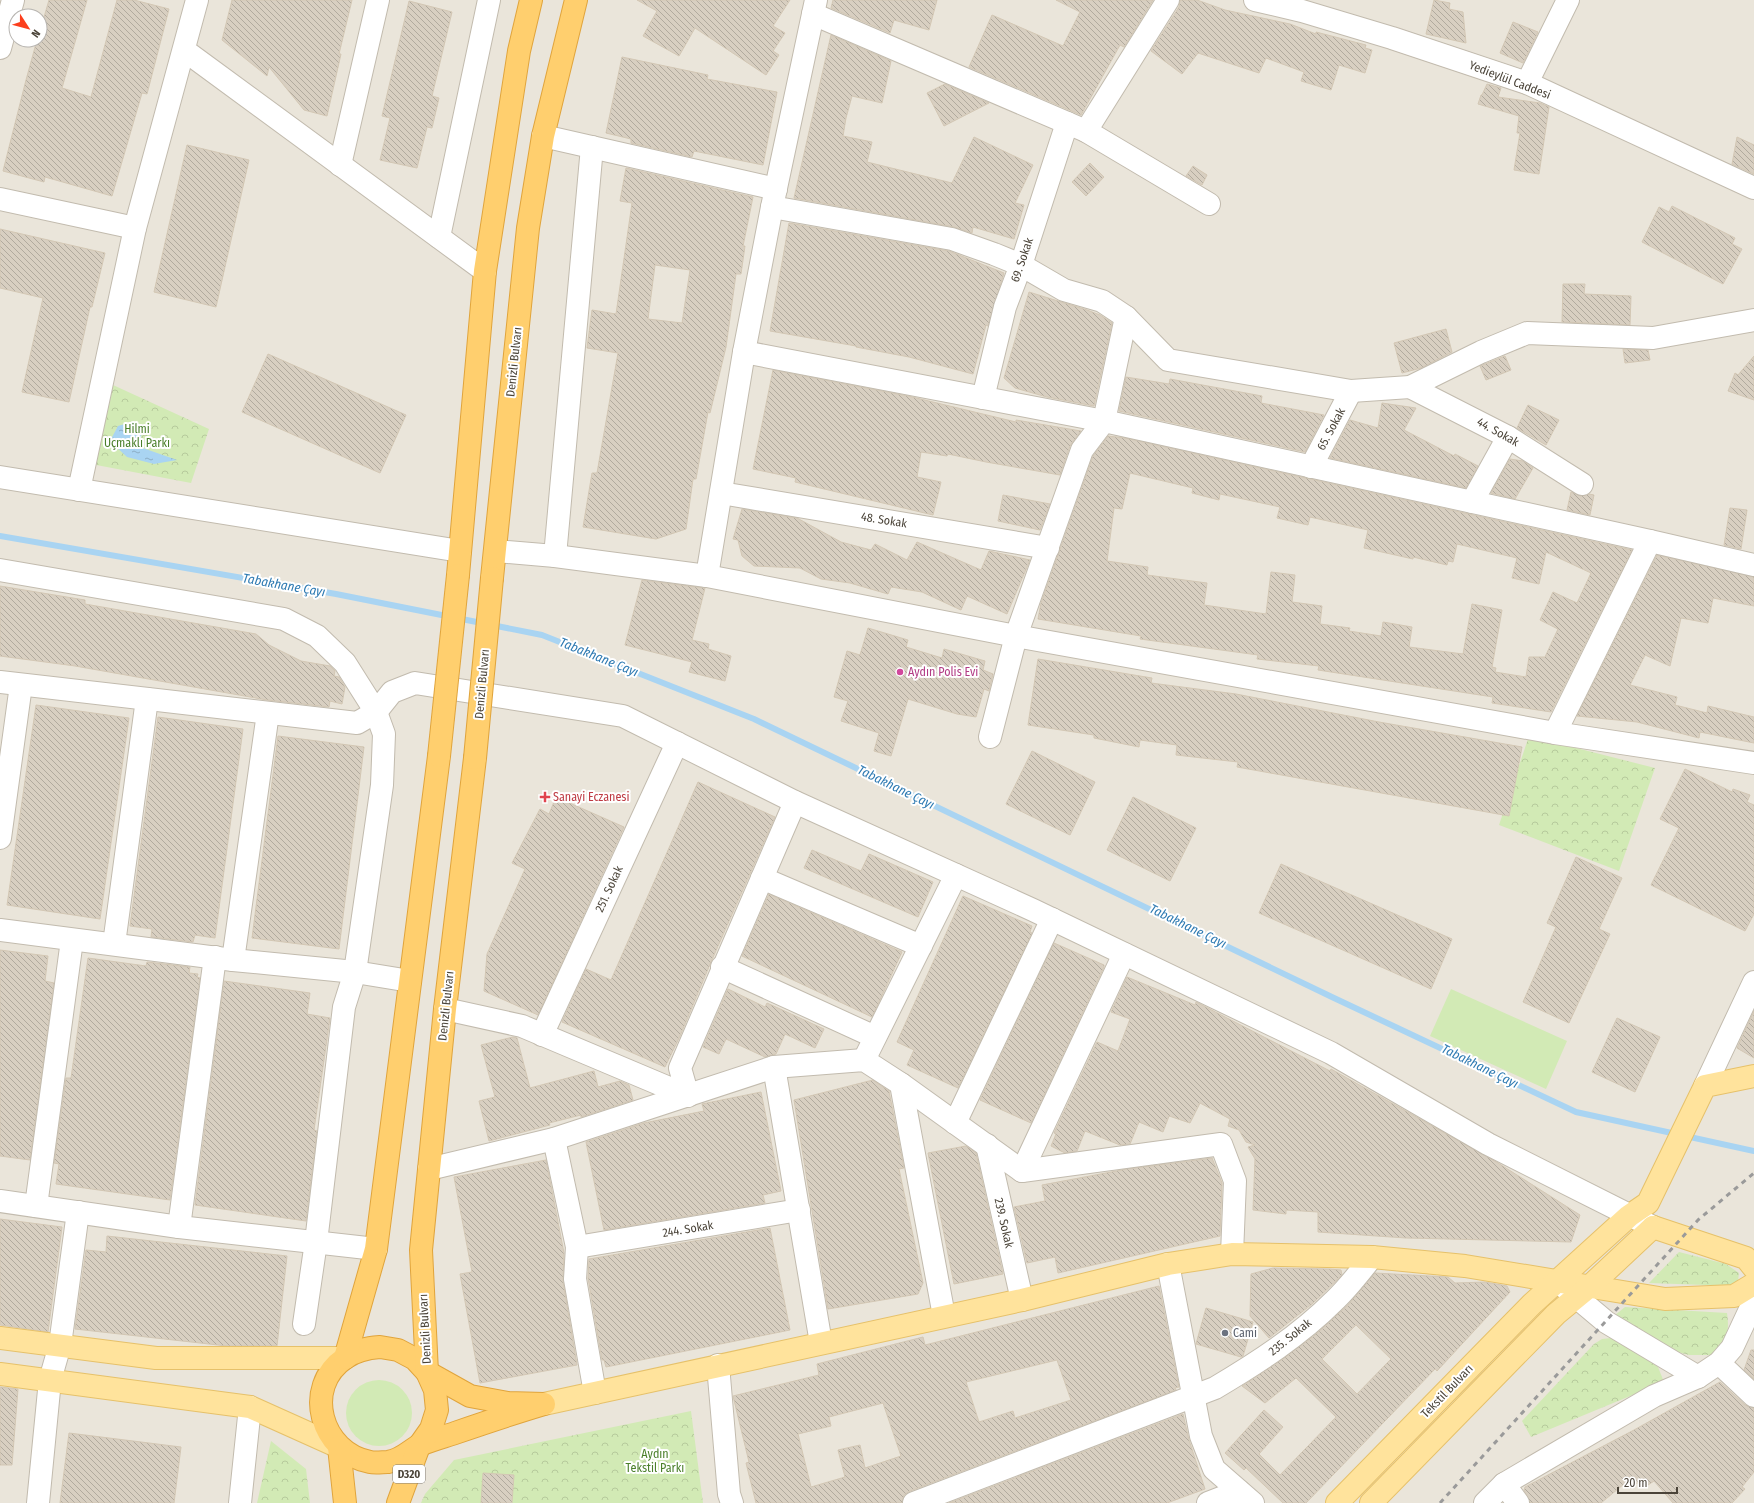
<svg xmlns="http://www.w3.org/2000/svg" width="1754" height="1503" font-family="'Fira Sans Condensed',sans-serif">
  <defs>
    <pattern id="forest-crowns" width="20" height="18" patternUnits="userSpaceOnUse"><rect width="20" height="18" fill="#d2eab5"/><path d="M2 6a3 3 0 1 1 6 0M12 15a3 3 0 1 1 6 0" fill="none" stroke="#b6ca9c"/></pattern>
    <pattern id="water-ripples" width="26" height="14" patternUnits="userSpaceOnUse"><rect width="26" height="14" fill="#a9d4f2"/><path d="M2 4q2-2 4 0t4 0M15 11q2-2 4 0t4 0" fill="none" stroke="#8caec5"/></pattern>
    <pattern id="building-back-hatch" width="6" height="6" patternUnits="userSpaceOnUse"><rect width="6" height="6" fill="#d8cfc1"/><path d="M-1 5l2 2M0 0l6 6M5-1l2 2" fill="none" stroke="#b1aa9e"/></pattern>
  </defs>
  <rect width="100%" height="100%" fill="#f6f3ec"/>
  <path fill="#eae5da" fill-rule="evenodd" d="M0,0H1754V1503H0ZM16,16H40V40H16Z"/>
  <g fill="#d2eab5">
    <polygon points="1451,989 1567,1041 1546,1089 1430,1036"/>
    <circle cx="379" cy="1413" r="33"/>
  </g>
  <g fill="url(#forest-crowns)">
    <polygon points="113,385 209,429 191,483 91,464"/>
    <polygon points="1529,736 1655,768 1619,871 1499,825"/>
    <polygon points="1679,1252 1726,1264 1739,1273 1738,1281 1733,1286 1649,1283"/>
    <path d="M1625,1307L1727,1313C1730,1333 1726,1340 1714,1355H1689L1656,1346L1614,1316Z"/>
    <polygon points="1611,1338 1634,1348 1658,1367 1664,1382 1531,1437 1522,1421 1594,1344 1602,1339"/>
    <polygon points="691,1411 703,1503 421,1503 425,1494 454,1460"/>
    <polygon points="271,1441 306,1469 310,1503 257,1503"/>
  </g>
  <polygon fill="url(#water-ripples)" points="131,422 142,428 140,447 177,460 154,464 127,457 110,441 118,426"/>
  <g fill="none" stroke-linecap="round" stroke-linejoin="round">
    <polyline stroke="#a9d4f2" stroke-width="6" points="0,536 336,594 542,635 754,719 1334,998 1576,1112 1754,1151"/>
  </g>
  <g fill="url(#building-back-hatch)" stroke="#d3c7b4" fill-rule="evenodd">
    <polygon points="49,0 87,0 62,88 91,97 117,0 134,0 169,9 147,94 142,93 112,196 45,177 44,182 3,171 26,80 37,40 40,40 40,31"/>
    <polygon points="232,0 352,0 339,54 341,54 327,116 304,110 269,67 267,76 222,40"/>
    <polygon points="637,0 790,0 773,26 785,33 773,51 779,55 766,75 695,28 679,56 643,36 657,11"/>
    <polygon points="833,0 937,0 929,30 894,20 890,33 831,8"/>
    <polygon points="1056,0 1153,0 1124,47 1120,45 1081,115 969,67 992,15 1063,46 1080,12"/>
    <polygon points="1180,0 1197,0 1225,10 1290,24 1316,34 1316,32 1366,45 1365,48 1372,50 1365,73 1339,65 1331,90 1301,81 1304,72 1266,58 1259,73 1198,53 1182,74 1151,51 1179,7"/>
    <polygon points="1434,0 1450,3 1449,9 1463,12 1466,43 1426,34"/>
    <polygon points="409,1 452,12 432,96 439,98 432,128 427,127 417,168 380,160 390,118 382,116"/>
    <polygon points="1513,22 1538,32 1523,63 1500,53"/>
    <polygon points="831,35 891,61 882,103 852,96 846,118 843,136 872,142 867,162 952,183 974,137 1033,165 1015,203 1024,205 1014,239 973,227 972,233 954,227 794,198"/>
    <polygon points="622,57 708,75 707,79 777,92 763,165 694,151 692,157 631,143 631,139 606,133"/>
    <polygon points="945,84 989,103 944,126 927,93"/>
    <polygon points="1487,84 1501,88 1498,97 1540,103 1549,107 1539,174 1514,170 1520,133 1517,133 1519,116 1478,104 1481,95 1482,95"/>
    <polygon points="1737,137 1754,145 1754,174 1732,164"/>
    <polygon points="187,145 249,160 216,307 154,292"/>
    <polygon points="1090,163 1104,177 1086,196 1072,182"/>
    <polygon points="1193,166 1207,175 1202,185 1186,176"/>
    <path d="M626,168L753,197L743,246H745L741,274H736L726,347L710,413L708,412L696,479H693L686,529L656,539L583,527L592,473H597L618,353L587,348L592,310L616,314L632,203L620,201ZM655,265L690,270L682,323L648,319Z"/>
    <polygon points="1672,206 1735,238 1732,244 1742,249 1723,284 1642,242 1659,207 1669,212"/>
    <polygon points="789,223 949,251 1004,273 988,326 986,325 973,374 909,357 856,347 856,346 770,331"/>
    <polygon points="0,229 105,253 92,307 90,307 69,402 22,392 43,298 0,288"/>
    <polygon points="1563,284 1585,284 1584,294 1631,296 1630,325 1562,322"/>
    <polygon points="1029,292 1087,310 1100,315 1112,323 1094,406 1047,397 1015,388 1004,378"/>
    <polygon points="1446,329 1452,352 1421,368 1402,373 1394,343"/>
    <polygon points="1623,349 1648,350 1650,360 1625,363"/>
    <polygon points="268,354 406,415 380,473 242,412"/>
    <polygon points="1505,356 1511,370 1486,380 1480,366"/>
    <polygon points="1754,356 1754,400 1728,391 1735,373 1738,375"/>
    <polygon points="773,370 908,396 1016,422 1016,420 1081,431 1070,446 1060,475 986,462 948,454 947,456 921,452 917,477 941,482 933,515 795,482 796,478 753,469"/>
    <polygon points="1126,377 1169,384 1170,379 1262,396 1261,403 1324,415 1305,452 1119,411"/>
    <polygon points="1382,403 1416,408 1404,430 1454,456 1455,454 1478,466 1466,488 1330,458 1350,420 1378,428"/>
    <polygon points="1528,405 1559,420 1546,445 1517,428"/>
    <path d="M1108,436L1125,438L1632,550L1551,712L1492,703L1493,697L1318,670L1319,666L1257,659L1258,655L1140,639L1141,636L1038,619L1041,603L1093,456ZM1130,473L1193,488L1192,493L1219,500L1220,494L1280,507L1277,518L1308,525L1310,517L1368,530L1364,548L1413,559V557L1447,565L1448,561L1453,562L1457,544L1517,558L1512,578L1539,584L1546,552L1591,573L1577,603L1553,592L1540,620L1558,629L1545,657H1529L1526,677L1495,672L1496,668L1492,667L1502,610L1472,604L1463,654L1409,647L1412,627L1383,622L1381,636L1349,631L1350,628L1320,624L1322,606L1292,602L1295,575L1271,572L1266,614L1204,605L1207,583L1147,575L1148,567L1107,561L1114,508L1122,509Z"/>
    <polygon points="1510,459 1523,461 1533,468 1515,499 1491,493"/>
    <polygon points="1571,492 1581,496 1589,494 1594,495 1590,515 1567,510"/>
    <polygon points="1003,495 1050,504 1040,530 998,521"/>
    <polygon points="1730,508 1747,510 1741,549 1724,545"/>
    <polygon points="742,509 797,518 841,542 871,550 875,544 907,560 917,542 981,570 989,551 1030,560 1007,614 967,596 961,610 922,592 891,587 888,594 850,583 821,579 800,568 754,566 742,556 738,540 733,539"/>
    <polygon points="1657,555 1754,577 1754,606 1713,598 1708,623 1681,618 1670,666 1645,655 1630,685 1677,697 1675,705 1707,713 1708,706 1754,717 1754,743 1700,732 1699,738 1637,722 1577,716"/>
    <polygon points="642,580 705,588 692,640 709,644 708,649 731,656 725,681 689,672 692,662 625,645"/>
    <polygon points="0,586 85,600 85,604 256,634 269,645 301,661 330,666 335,671 334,676 339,677 345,687 342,704 330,701 329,707 267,700 75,666 0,656"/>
    <polygon points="868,628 908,640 906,647 942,658 944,649 985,661 983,670 993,674 989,691 984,689 976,717 957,714 908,699 891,756 874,751 879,733 841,721 848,701 834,697 847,651 860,655"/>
    <polygon points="1038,659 1152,678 1151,683 1236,694 1379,722 1522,747 1509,816 1237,767 1238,762 1176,755 1177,745 1140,740 1139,747 1094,738 1094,735 1028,725"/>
    <polygon points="36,705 129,718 100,919 7,905"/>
    <polygon points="158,717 243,729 215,938 195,935 193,942 151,937 152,929 130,926"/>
    <polygon points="278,736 364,747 339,949 252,938"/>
    <polygon points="1032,751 1095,782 1070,835 1006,804"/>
    <polygon points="1685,769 1732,792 1733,789 1750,795 1747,802 1754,805 1754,914 1745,931 1651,885 1679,828 1660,819"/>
    <polygon points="698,782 775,817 711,962 680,1036 665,1067 562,1022 586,969 611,980"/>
    <polygon points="556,797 624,827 538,1015 484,991 487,954 525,869 512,863 540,809 549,814"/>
    <polygon points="1133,797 1196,828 1170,881 1107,850"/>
    <polygon points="812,850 861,871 869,854 933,882 918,917 804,868"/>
    <polygon points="1576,857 1622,878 1599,929 1610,934 1569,1023 1523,1002 1556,927 1547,923"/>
    <polygon points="1281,864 1452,939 1431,989 1259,913"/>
    <polygon points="769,894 902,952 872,1017 742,956"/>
    <polygon points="963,896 1032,926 1030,932 1032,933 958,1088 907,1065 914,1050 897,1042"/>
    <polygon points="1054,943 1104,965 1104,967 1031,1123 980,1100"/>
    <polygon points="0,950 48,956 45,981 54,983 30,1160 0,1156"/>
    <polygon points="88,958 146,966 147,962 190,967 189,973 198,974 197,977 200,978 170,1200 56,1184 59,1164 54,1163 66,1078 71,1078"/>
    <polygon points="1127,977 1195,1005 1196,1002 1330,1071 1331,1069 1498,1163 1580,1215 1571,1242 1406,1238 1318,1232 1318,1212 1286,1210 1286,1214 1253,1210 1255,1159 1248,1147 1255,1145 1246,1142 1239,1130 1228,1126 1230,1119 1200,1103 1190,1123 1169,1116 1163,1132 1139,1122 1130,1144 1120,1145 1085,1131 1077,1151 1065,1153 1051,1146 1056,1134 1054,1133 1097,1042 1118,1051 1130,1019 1111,1012"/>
    <polygon points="224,981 310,993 307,1014 330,1018 314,1130 317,1131 306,1221 195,1205"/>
    <polygon points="728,989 765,1007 767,1003 824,1029 815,1048 785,1034 776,1054 765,1057 726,1039 719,1054 703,1047"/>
    <polygon points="1754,1011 1754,1058 1737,1048"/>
    <polygon points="1617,1018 1660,1037 1635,1092 1592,1072"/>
    <polygon points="513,1037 517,1038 530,1088 594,1071 598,1087 620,1081 629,1085 633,1100 581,1117 581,1115 549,1123 550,1125 489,1141 479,1101 495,1097 481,1045"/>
    <polygon points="873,1080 889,1091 904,1168 899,1169 923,1283 918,1294 828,1309 794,1100"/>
    <polygon points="761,1092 781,1191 763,1195 765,1203 604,1230 586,1142 644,1123 704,1111 702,1104"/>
    <polygon points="966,1146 976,1153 1003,1274 954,1284 928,1153"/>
    <polygon points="1212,1158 1222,1183 1220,1236 1058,1273 1055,1257 1027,1263 1014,1207 1045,1201 1042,1185 1127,1169"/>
    <polygon points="546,1160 564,1253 563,1281 577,1365 480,1383 460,1274 472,1272 454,1177"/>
    <polygon points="0,1219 62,1227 48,1332 0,1325"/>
    <polygon points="770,1228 790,1330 606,1367 604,1360 602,1360 588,1278 589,1259"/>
    <polygon points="107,1236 287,1256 277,1346 227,1346 75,1329 86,1250 106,1252"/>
    <polygon points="1273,1268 1329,1269 1341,1270 1342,1275 1312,1304 1269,1338 1250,1316 1251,1274"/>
    <path d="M1375,1273L1448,1277L1455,1283L1485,1282L1507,1286L1510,1292L1437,1371L1435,1369L1306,1503H1283L1246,1468L1244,1470L1225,1453L1264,1410L1283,1427L1259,1454L1280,1475L1336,1417L1296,1378L1265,1403L1242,1386L1284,1358L1315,1335L1348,1305ZM1356,1325L1391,1359L1357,1394L1322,1359Z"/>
    <path d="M1159,1286L1179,1387L1175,1388L1176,1390L910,1491L904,1495L902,1503H756L746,1463L749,1462L733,1396L819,1375L817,1364L923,1337L925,1345ZM1057,1360L1071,1400L1015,1418L1013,1411L979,1422L966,1382ZM883,1403L901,1456L865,1468L860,1445L838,1450L845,1477L811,1487L798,1434L831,1426L829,1417Z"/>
    <polygon points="1206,1308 1253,1322 1243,1356 1241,1357 1196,1344"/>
    <polygon points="1751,1350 1754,1350 1754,1379 1744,1370"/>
    <polygon points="1720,1382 1745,1405 1754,1408 1754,1472 1742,1487 1745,1489 1732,1503 1673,1503 1654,1481 1648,1485 1645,1480 1635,1484 1630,1479 1601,1503 1530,1503 1524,1490 1525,1487 1634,1430"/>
    <polygon points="0,1387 18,1389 12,1465 0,1465"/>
    <polygon points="1183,1414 1189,1440 1205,1489 1167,1503 949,1503"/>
    <polygon points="69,1433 181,1447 174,1503 60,1503"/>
    <polygon points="483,1473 514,1475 512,1503 481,1503"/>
  </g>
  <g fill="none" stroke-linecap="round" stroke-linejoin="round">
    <g stroke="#c2bbae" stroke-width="24">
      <g id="minor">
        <polyline points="1255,0 1302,11 1392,38 1527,83 1754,188"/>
        <polyline points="813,14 1086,131 1209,204"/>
        <polyline points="0,48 13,0"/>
        <polyline points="184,50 485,271"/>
        <polyline points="1527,83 1568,0"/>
        <polyline points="1086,131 1168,0"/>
        <polyline points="543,136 776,189"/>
        <polyline points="340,165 378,0"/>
        <polyline points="0,199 135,228"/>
        <polyline points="772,207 952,239 994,254 1021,265 1064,290 1102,301 1126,317 1168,360 1351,391 1410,387 1481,352 1527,333 1653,338 1754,320"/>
        <polyline points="439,237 489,0"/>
        <polyline points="744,352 1104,421 1650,541 1754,565"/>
        <polyline points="1410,387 1508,437 1582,484"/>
        <polyline points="983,398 1005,307 1021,265 1067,123"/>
        <polyline points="1311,467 1351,391"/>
        <polyline points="0,477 460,551"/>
        <polyline points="79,490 135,228 197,0"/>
        <polyline points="721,493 1048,548"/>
        <polyline points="1472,502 1508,437"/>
        <polyline points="496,551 555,556 707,576 1016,636 1555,733 1754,763"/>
        <polyline points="555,556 592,147"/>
        <polyline points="0,570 284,619 317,636 345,663 376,712 384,734 382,785 355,972 344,1007 316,1242 304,1324"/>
        <polyline points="707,576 744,352 772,207 816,0"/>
        <polyline points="0,682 357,723 376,712 392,692 415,683 623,716 795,802 1033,910 1331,1053 1488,1144 1653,1227"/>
        <polyline points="1555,733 1650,541"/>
        <polyline points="990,737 1016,636 1082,450 1104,421 1126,317"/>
        <polyline points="0,838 21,685"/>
        <polyline points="762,878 921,946"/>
        <polyline points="0,930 233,960 355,972 410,981"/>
        <polyline points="114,944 147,699"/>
        <polyline points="233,960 268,713"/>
        <polyline points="722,967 875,1037"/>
        <polyline points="445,1009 522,1026 688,1096 680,1068 795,802"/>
        <polyline points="542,1035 677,743"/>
        <polyline points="864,1060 956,875"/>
        <polyline points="774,1067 821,1343"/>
        <polyline points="901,1084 944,1316"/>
        <polyline points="1705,1086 1754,982"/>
        <polyline points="955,1123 1052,919"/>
        <polyline points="554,1139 577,1247 575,1279 595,1393"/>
        <polyline points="987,1145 1022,1300"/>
        <polyline points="429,1169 554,1139 774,1067 864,1060 901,1084 1022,1171 1221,1144 1235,1181 1232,1254"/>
        <polyline points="1022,1171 1124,954"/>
        <polyline points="0,1201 179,1227 376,1249"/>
        <polyline points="36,1206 72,940"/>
        <polyline points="179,1227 215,957"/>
        <polyline points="577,1247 799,1210"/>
        <polyline points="1168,1264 1201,1436 1214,1469 1253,1503"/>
        <polyline points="1562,1285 1606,1322 1698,1377"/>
        <polyline points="1719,1363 1754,1396"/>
        <polyline points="718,1365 729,1494 732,1503"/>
        <polyline points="1504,1484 1518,1503"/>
        <polyline points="38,1503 50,1380 60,1345 78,1212"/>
        <polyline points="240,1503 250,1407"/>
        <path d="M914,1503L1215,1388C1257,1363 1299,1336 1334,1301C1348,1288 1360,1272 1372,1257"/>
        <polyline points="1208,1503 1239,1491"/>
        <polyline points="1485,1503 1504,1484 1654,1396 1698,1377 1719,1363 1732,1348 1754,1301"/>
      </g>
    </g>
    <g stroke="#e6c16a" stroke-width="24">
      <g id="major">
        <polyline points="1653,1227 1746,1258 1754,1268"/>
        <polyline points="0,1338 156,1358 345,1358"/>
        <polyline points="0,1374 250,1407 339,1447"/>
        <polyline points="544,1404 1022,1300 1168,1264 1232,1254 1372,1257 1465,1266 1665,1299 1734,1296 1754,1284"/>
        <polyline points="1337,1503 1532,1304 1629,1216 1648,1203 1705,1086 1754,1076"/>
        <polyline points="1371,1503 1556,1314 1590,1286 1653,1227"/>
      </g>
    </g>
    <g stroke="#e0a43c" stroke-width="24">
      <g id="highway">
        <polyline points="458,575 485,271 519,51 531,0"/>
        <polyline points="492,578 528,228 543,136 576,0"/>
        <path d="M380,1347L398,1350L415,1359L427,1372L470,1396L508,1403L544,1404C514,1413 484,1423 455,1433C443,1437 431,1440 420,1445C409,1451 402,1460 388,1462C383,1462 375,1463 370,1462C321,1453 302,1387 345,1358C356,1350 367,1348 380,1347Z"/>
        <polyline points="345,1358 376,1249 439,756"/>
        <polyline points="339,1447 345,1503"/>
        <polyline points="398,1503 419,1446 431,1429 437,1410 435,1390 427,1372 421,1250 445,1009 475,758"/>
      </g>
    </g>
    <use href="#minor" stroke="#fff" stroke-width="22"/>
    <use href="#major" stroke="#ffe39c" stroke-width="22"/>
    <use href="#highway" stroke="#ffcf6e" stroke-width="22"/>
    <polyline stroke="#9a9a9a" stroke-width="3" stroke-dasharray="5 5" stroke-linecap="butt" points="1440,1503 1698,1220 1754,1173"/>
    <g stroke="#e0a43c" stroke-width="24" stroke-linecap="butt">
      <g id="highway-bridge">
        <polyline points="439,756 458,575"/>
        <polyline points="475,758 492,578"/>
      </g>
    </g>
    <use href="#highway-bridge" stroke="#ffcf6e" stroke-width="22"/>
  </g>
  <circle fill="#d1479c" stroke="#fff" stroke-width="1.5" cx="900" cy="672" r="4"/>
  <path fill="#e0444e" stroke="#fff" stroke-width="1.5" d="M543 791h4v4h4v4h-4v4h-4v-4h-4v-4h4z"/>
  <circle fill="#6b7280" stroke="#fff" stroke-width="1.5" cx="1225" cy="1333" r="4"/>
  <g text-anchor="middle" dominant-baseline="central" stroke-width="4" stroke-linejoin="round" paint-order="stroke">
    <rect fill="#fff" stroke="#817c74" stroke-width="1" x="393" y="1465" width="32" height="18" rx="3"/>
    <g font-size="11" font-weight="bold" fill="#4b4439">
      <text x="409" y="1474">D320</text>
    </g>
    <g font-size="12" fill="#4b4439" stroke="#fff">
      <text transform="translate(1510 80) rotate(21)">Yedieylül Caddesi</text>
      <text transform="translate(1022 260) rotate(-71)">69. Sokak</text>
      <text transform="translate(514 362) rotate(-84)">Denizli Bulvarı</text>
      <text transform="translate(1331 429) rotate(-62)">65. Sokak</text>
      <text transform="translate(1498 432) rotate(29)">44. Sokak</text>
      <text transform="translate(884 520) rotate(9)">48. Sokak</text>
      <text transform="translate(482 684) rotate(-85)">Denizli Bulvarı</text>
      <text transform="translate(609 889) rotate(-65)">251. Sokak</text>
      <text transform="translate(446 1006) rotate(-84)">Denizli Bulvarı</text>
      <text transform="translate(1004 1223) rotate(77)">239. Sokak</text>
      <text transform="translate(688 1229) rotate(-9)">244. Sokak</text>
      <text transform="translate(425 1329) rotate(-93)">Denizli Bulvarı</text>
      <text transform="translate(1290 1337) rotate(-39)">235. Sokak</text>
      <text transform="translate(1447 1391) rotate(-46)">Tekstil Bulvarı</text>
    </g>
    <g font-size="12" fill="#4a7f2a" stroke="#fff">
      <text x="137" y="429">Hilmi<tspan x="137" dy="14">Uçmaklı Parkı</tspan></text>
      <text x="655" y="1454">Aydın<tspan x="655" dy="14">Tekstil Parkı</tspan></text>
    </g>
    <g font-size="12" fill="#b23c85" stroke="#fff" text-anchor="start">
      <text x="908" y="672">Aydın Polis Evi</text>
    </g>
    <g font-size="12" fill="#be3a42" stroke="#fff" text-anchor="start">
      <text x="553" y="797">Sanayi Eczanesi</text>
    </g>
    <g font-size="12" fill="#5b616d" stroke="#fff" text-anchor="start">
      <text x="1233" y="1333">Cami</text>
    </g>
    <g font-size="13" font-style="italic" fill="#2e7ab2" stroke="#fff">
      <text transform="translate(284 585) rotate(10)">Tabakhane Çayı</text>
      <text transform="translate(599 657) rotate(22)">Tabakhane Çayı</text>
      <text transform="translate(896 787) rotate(26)">Tabakhane Çayı</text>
      <text transform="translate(1188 926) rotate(26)">Tabakhane Çayı</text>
      <text transform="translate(1480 1066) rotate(26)">Tabakhane Çayı</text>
    </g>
  </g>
  <g transform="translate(28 28) rotate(126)"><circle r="19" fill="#ffffff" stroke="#b7b4b0"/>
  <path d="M0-3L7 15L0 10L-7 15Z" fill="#fc3f1d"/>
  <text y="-6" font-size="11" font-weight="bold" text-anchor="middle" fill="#4b4439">N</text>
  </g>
  <path d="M1618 1487v6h59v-6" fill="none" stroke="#4b4439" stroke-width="2"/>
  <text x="1624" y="1487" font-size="12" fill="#4b4439" stroke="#ffffff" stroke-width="3" paint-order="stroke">20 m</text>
</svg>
